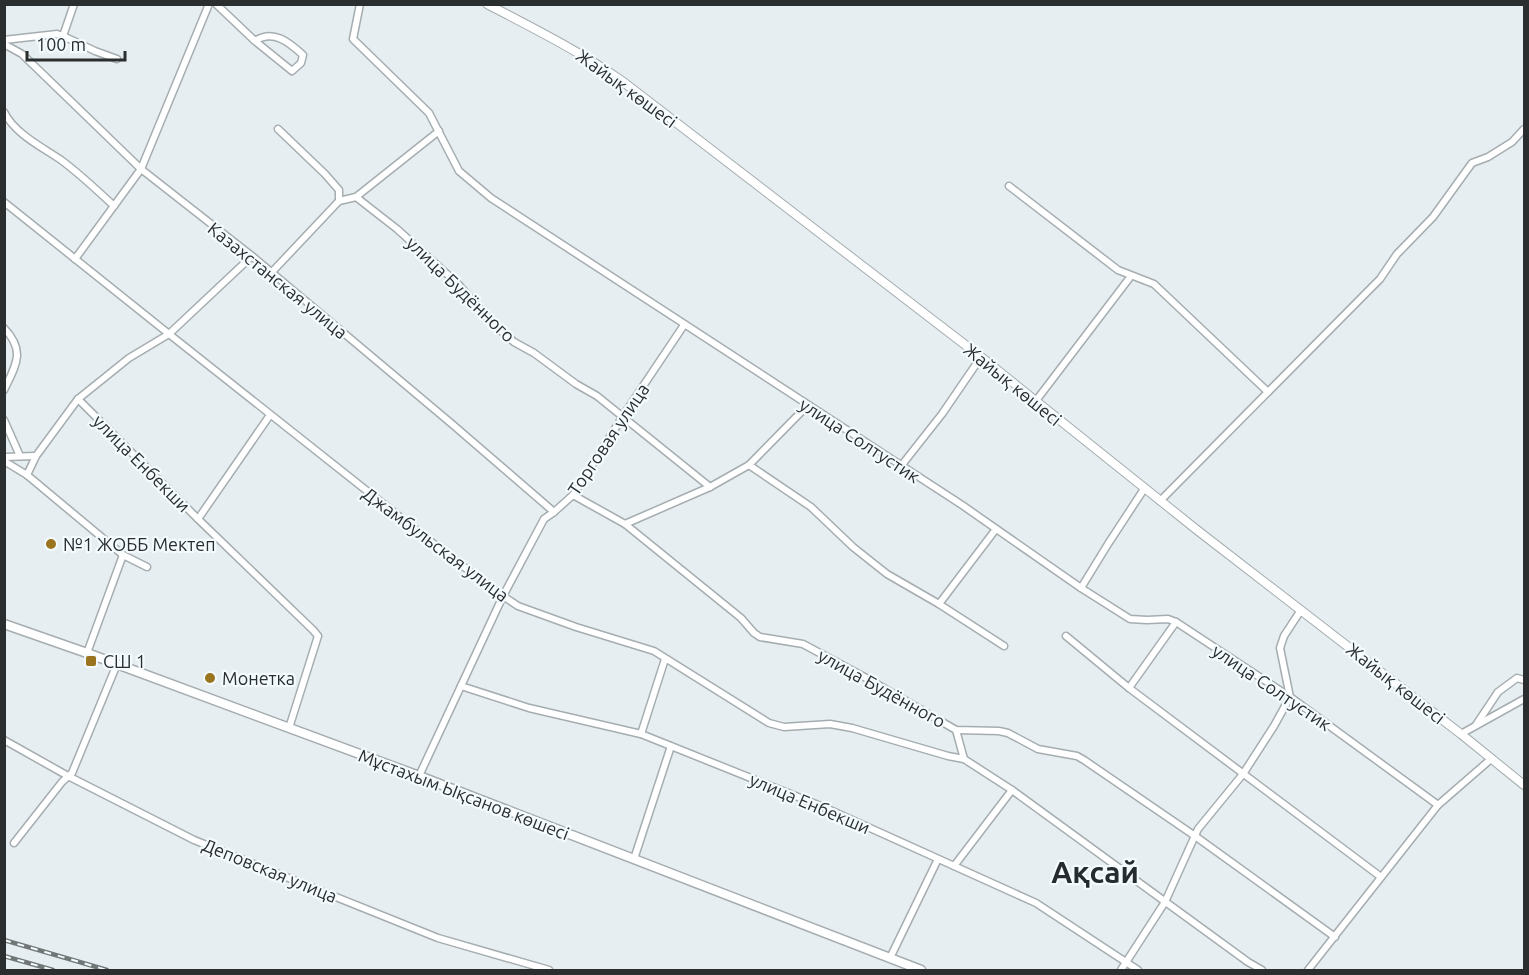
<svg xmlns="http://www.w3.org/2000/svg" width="1529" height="975" font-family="Ubuntu,sans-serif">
  <rect width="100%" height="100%" fill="#e6eef1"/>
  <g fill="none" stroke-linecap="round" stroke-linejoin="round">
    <g stroke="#a5adb0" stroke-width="9">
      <g id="minor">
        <polyline points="74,4 63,36 95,51 117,59"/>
        <path d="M216,4L255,41L292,71L301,63L303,55C289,42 273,29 255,41"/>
        <polyline points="360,4 353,39 429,113 459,171 491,198 962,505 1081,588 1130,619 1147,620 1168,619 1176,622 1290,697 1438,805"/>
        <polyline points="4,40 57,34 63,36"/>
        <polyline points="4,44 22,54 141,169 252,256 452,424 554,512"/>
        <path d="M4,112C15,134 42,147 61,160C80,174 97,190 114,206"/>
        <polyline points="278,129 325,174 339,190 339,201"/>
        <polyline points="1009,186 1118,270 1154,284 1268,392"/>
        <polyline points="356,197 397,229 458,284 493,324 514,342 534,353 576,384 597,396 710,487"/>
        <polyline points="4,202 169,334 444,552 503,596 518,606 576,627 654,651 769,723 784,727 830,724 852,728 948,756 964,759 1012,790 1248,962 1262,970"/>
        <polyline points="75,259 141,169 209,4"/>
        <polyline points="271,273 339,201 356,197 439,131"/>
        <path d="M4,328C26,351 16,365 4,390"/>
        <polyline points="78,399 198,519 313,630 318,636 289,728"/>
        <polyline points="1035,402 1131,276"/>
        <polyline points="4,420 20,456"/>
        <polyline points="4,457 36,456"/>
        <polyline points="4,461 27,475 36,456 78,399 129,358 169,334 252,256"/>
        <polyline points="749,465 811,507 853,547 887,574 939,604 1004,646"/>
        <polyline points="901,466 942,414 981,357"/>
        <polyline points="27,475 123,555 147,567"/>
        <polyline points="573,495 625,524 710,487 749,465 808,405"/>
        <polyline points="1160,501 1380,279 1397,254 1433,217 1472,163 1488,157 1512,142 1524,129"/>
        <polyline points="198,519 270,415"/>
        <polyline points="625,524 741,618 754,633 760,637 803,644 868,679 956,730 999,731 1008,733 1038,749 1077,756 1084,760 1195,836 1335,937"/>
        <polyline points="1081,588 1108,544 1144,489"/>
        <polyline points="939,604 996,529"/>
        <polyline points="1066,636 1129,688 1381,877"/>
        <polyline points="87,653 123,555"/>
        <polyline points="461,686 529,708 641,734 828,809 1036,903 1138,970"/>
        <polyline points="1129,688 1176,622"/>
        <polyline points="1476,725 1498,692 1517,678 1524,680"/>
        <polyline points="956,730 964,759"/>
        <polyline points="641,734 665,659"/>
        <polyline points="1461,734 1524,699"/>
        <polyline points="4,740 68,776 194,840 438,938 549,970"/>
        <polyline points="419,776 503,596 544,519 554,512 573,495 625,413 684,325"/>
        <polyline points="14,843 62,782 72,773 117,664"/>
        <polyline points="634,859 671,746"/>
        <polyline points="954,866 1012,790"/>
        <polyline points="890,958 938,859"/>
        <polyline points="1121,970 1165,902 1198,829 1243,774 1274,726 1290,697 1280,648 1284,636 1301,610"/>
        <polyline points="1308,970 1438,805 1491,759"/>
      </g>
    </g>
    <g stroke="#a5adb0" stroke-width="10">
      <path id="tertiary" d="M487,4C533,28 579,51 622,81L981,357L1197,530L1461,734L1524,785"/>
    </g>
    <g stroke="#a5adb0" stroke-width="11">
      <polyline id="secondary" points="4,624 87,653 419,776 921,970"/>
    </g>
    <use href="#minor" stroke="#fff" stroke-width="6"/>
    <use href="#tertiary" stroke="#fff" stroke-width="8"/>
    <use href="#secondary" stroke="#fff" stroke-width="8"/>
    <g stroke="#717677" stroke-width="4.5">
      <g id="rail">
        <polyline points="4,940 107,970"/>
        <polyline points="4,956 53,970"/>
      </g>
    </g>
    <use href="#rail" stroke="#f3fbfe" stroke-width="2" stroke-dasharray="7" stroke-linecap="butt"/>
  </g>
  <g fill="#9a741f" stroke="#f3fbfe" stroke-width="2">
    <circle cx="51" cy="544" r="6"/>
    <rect x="85" y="655" width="12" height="12" rx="3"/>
    <circle cx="210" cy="678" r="6"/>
  </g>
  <g text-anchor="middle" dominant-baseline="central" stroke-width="4.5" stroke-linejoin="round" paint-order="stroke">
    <g font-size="18" fill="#2b2e2f" stroke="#f3fbfe">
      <text transform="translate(627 88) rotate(36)">Жайық көшесі</text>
      <text transform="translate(278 280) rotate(39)">Казахстанская улица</text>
      <text transform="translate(461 289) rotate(44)">улица Будённого</text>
      <text transform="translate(1013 384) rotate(39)">Жайық көшесі</text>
      <text transform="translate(608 439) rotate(-56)">Торговая улица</text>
      <text transform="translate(860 440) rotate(33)">улица Солтустик</text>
      <text transform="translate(142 463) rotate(45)">улица Енбекши</text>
      <text transform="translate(436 544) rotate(37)">Джамбульская улица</text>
      <text transform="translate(1396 683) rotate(38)">Жайық көшесі</text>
      <text transform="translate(1272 687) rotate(34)">улица Солтустик</text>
      <text transform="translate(882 688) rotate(29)">улица Будённого</text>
      <text transform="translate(464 794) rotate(21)">Мұстахым Ықсанов көшесі</text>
      <text transform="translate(810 803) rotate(23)">улица Енбекши</text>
      <text transform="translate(270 870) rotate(22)">Деповская улица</text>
    </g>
    <g font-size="18" fill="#2b2e2f" stroke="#f3fbfe" text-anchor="start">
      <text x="63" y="544">№1 ЖОББ Мектеп</text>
      <text x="103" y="661">СШ 1</text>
      <text x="222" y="678">Монетка</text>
    </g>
    <g font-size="30" font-weight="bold" fill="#252b2e" stroke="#f3fbfe">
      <text x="1095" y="872">Ақсай</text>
    </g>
  </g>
  <rect width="1529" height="975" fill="none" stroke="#2b2e2f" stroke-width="12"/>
  <path d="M27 51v9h98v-9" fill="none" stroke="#2b2e2f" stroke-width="3"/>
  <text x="36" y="51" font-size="18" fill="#2b2e2f" stroke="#f3fbfe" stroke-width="4.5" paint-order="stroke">100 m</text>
</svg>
